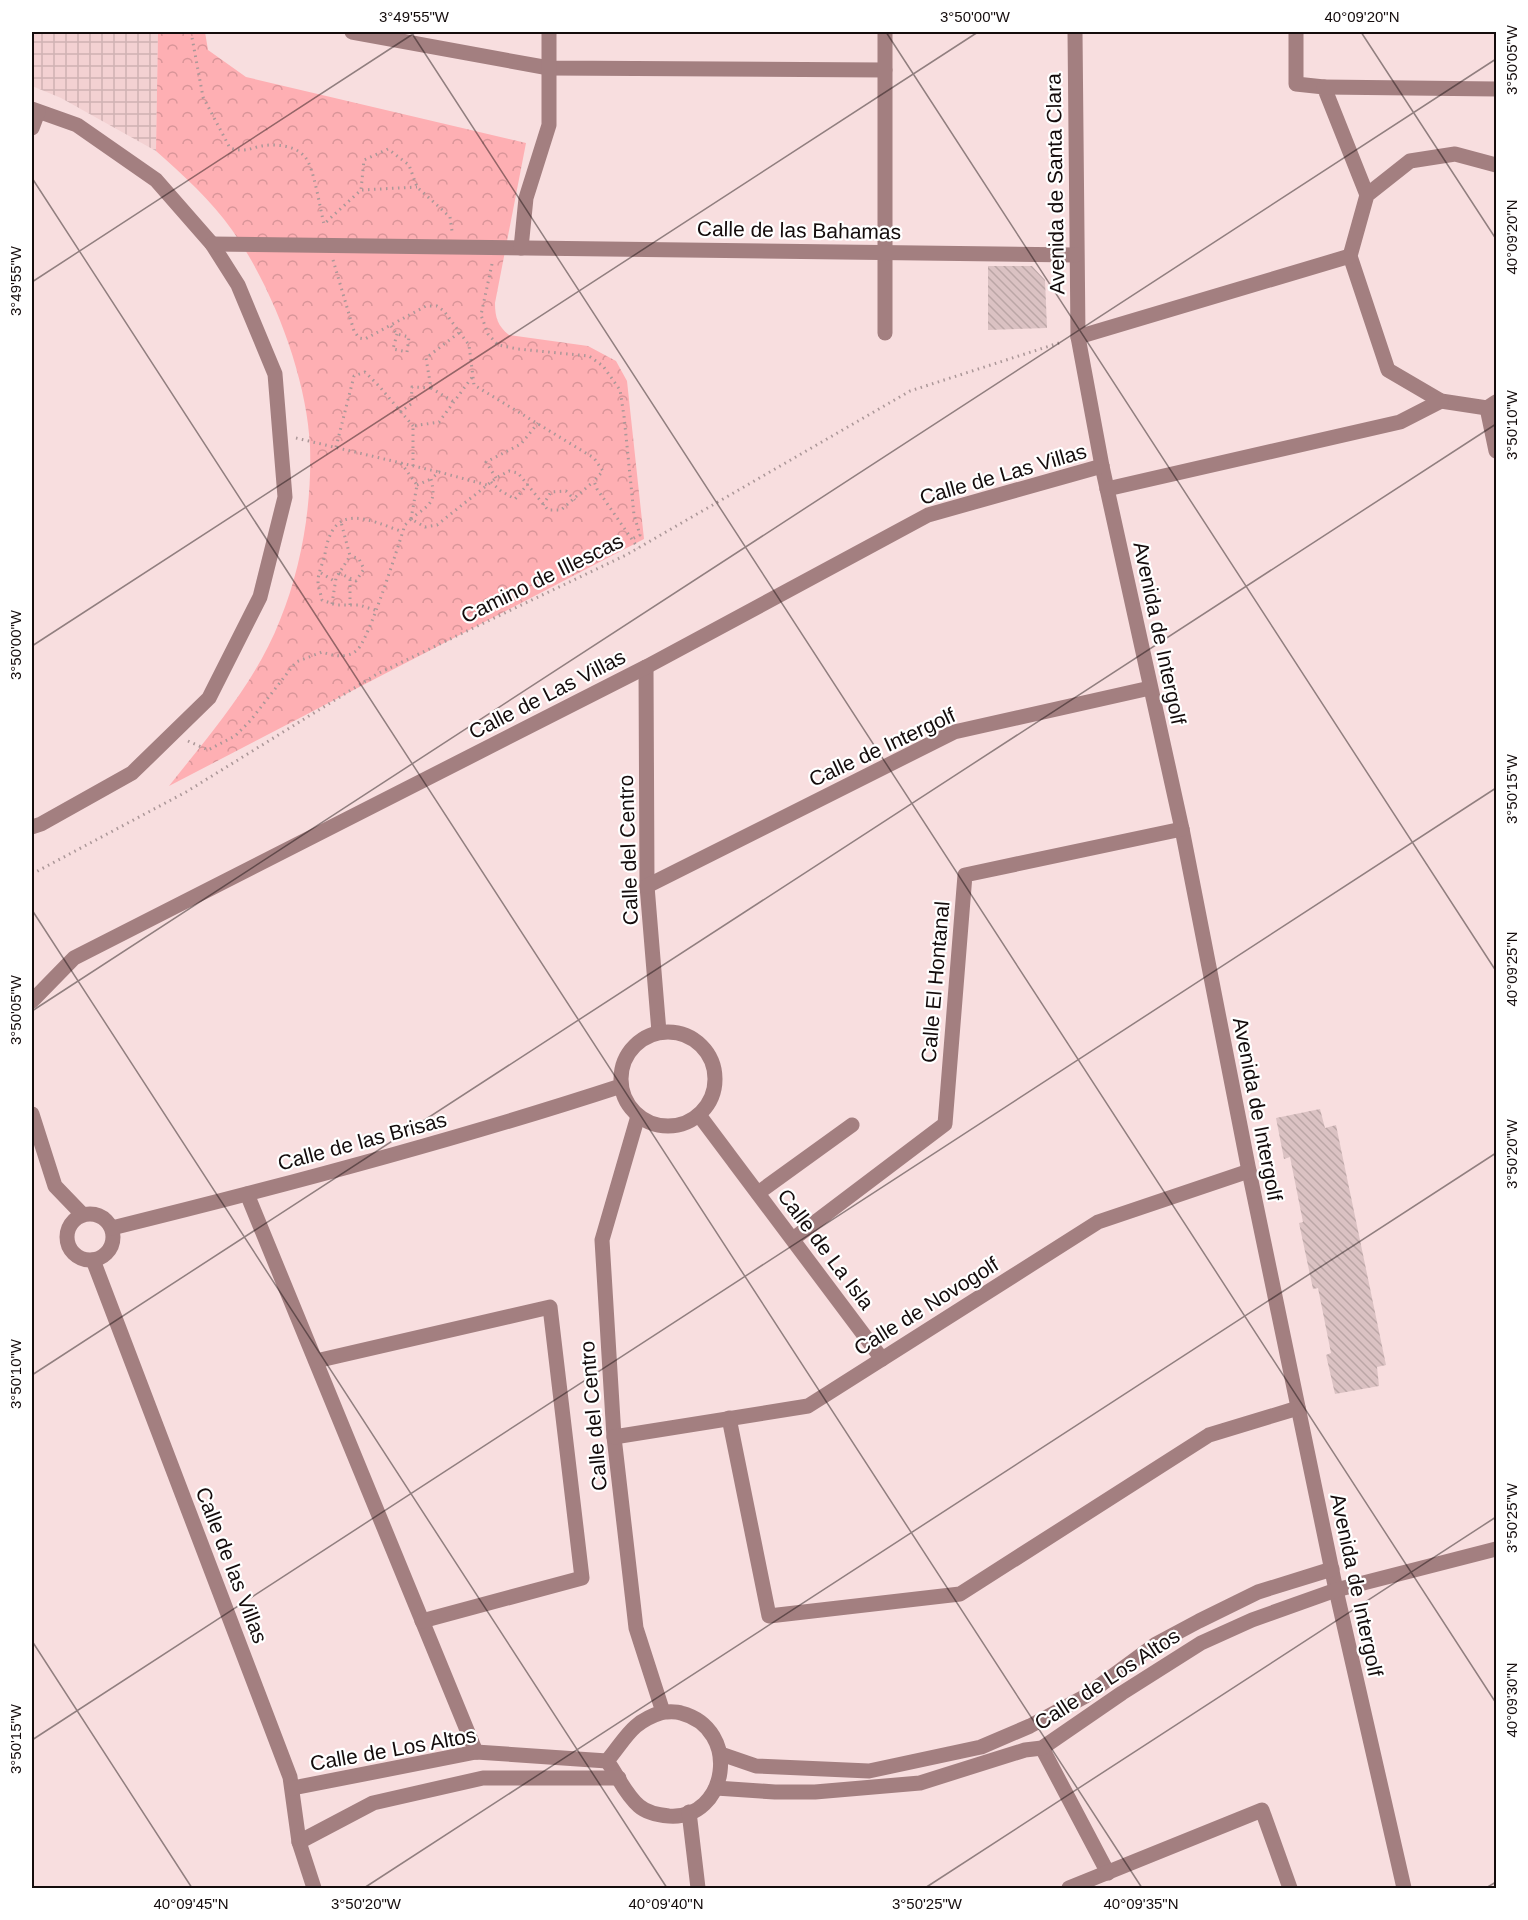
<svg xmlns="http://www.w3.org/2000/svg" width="1528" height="1920" font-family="Helvetica,sans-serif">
  <defs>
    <pattern id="industrial-grid" width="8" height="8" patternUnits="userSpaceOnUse" patternTransform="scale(1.5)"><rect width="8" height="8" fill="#f3d1d2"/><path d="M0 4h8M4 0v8" fill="none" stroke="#cfb2b3"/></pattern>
    <pattern id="forest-crowns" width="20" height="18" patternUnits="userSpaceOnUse" patternTransform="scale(1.5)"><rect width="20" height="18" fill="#feafb3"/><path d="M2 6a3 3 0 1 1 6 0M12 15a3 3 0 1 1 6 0" fill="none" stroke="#d99599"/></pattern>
    <pattern id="building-back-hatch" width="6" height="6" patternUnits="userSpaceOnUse" patternTransform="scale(1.5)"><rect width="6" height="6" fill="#dbc2c3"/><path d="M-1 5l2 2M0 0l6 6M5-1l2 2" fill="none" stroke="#bba6a6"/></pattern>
  </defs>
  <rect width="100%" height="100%" fill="#f8dedf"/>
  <polygon fill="url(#industrial-grid)" points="32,32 158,32 156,151 61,98 32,86"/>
  <path fill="url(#forest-crowns)" d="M158,32H205L208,50L246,77L526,143L495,303C495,318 498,326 509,335L588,346L616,361L627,381L644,539L169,786C210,734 256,682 280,620C302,566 312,504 310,446C307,377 272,286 232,230C211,200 183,175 156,151Z"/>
  <g fill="url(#building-back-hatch)">
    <polygon points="988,266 1032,266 1045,280 1047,328 988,330"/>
    <polygon points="1320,1109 1325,1128 1336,1125 1386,1365 1377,1367 1379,1386 1335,1394 1326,1355 1331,1353 1318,1288 1313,1289 1299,1223 1303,1222 1290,1157 1284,1159 1276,1118"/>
  </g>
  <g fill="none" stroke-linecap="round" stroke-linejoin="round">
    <g stroke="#ab9798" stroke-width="3" stroke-dasharray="1.5 4.5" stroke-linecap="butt">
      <path d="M191,32L203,97L230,148C249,154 253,145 271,145C282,145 297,147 305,157C314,167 320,209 324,224L361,190L364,160L388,149L409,165L417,187L450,217L452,231"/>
      <polyline points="362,190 417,187"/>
      <polyline points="333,260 354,331 359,338 365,339 426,306 437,306 444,311 469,345 474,385 594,458 603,471 594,481 597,489 638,548"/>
      <polyline points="492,264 481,315 488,334 498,345 518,349 589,356 603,366 620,390 624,416 634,515 640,535 632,539 633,541"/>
      <polyline points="391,326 397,334 409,337 407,352 393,349 397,334"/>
      <polyline points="431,388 454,402"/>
      <polyline points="400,412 411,404 412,387 431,388 426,358 460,332"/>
      <polyline points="296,438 401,463 417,485 411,519"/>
      <polyline points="336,447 354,376 365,372 379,386 413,426"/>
      <polyline points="401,463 439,472"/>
      <polyline points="413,466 413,426 439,422 473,376"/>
      <polyline points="496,478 486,462 521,444 538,423"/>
      <polyline points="491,482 501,491 515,499 528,484"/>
      <polyline points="417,485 431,479"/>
      <polyline points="543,505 551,492 566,491 575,500"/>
      <path d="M411,519C429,504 437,504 431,479L439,472L487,485"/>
      <polyline points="321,573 336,582"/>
      <polyline points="339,573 356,581 364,569 359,559 351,556"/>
      <polyline points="332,604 336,578 350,556 341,522"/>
      <polyline points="350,605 350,578"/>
      <path d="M375,610L359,605H336L322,600C321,594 318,587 318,581C318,573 323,563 325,554C333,501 367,519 403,532"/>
      <path d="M188,741L208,750L235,736L250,721L296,662L322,652C334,656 347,659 357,650C369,640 398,546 405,525L411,519L425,527L437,525L496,478L509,471L518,473L548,510H561L594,481"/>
      <polyline points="32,874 186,792 377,674 626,555 910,391 1062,342"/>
    </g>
    <g stroke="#a37f80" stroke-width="15">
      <polyline points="352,32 549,68 885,70"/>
      <polyline points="885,32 885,333"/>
      <polyline points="1075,32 1078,337 1102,466 1182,829 1249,1171 1336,1590 1404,1888"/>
      <polyline points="1296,32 1296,84 1324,87 1367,195"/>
      <polyline points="1324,87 1496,89"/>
      <polyline points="32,109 77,125 156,180 212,244 238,285 275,374 285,497 260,597 209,698 132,773 41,824 32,827"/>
      <polyline points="32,128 38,112"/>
      <polyline points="1496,165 1455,154 1410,161 1367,195 1350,256 1388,370 1441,401 1487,408 1496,402"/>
      <polyline points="212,244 1076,255"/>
      <polyline points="521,248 526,198 549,125 549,32"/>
      <polyline points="1078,337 1350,256"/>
      <polyline points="1487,408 1496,451"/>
      <polyline points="1107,489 1400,422 1441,401"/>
      <polyline points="646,667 647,886 659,1032"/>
      <polyline points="647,886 954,732 1150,688"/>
      <polyline points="32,1001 74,958 646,667 928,515 1102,466"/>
      <circle cx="668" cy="1079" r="47"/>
      <polyline points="32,1114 55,1186 82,1214"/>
      <polyline points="699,1115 882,1359"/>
      <polyline points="638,1116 602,1240 614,1437 636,1628 663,1712"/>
      <polyline points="758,1193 852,1125"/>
      <polyline points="247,1194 476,1752"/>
      <circle cx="90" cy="1237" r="23"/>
      <path d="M112,1228C283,1186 453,1141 621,1086"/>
      <polyline points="793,1239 945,1124 965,875 1182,829"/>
      <polyline points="93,1260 290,1777 299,1842 314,1888"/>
      <polyline points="316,1361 550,1307 582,1578 422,1621"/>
      <polyline points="729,1418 769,1616 960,1594 1209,1435 1298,1408"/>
      <polyline points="614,1437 808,1406 1098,1222 1249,1171"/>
      <path d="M663,1712C668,1712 676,1711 681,1713C742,1729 728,1820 669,1816C658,1815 647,1813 639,1806C625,1794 618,1776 607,1761C627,1737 631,1722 663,1712Z"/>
      <polyline points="1042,1748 1108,1873"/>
      <polyline points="721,1754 756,1766 869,1771 981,1747 1030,1726 1084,1697 1156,1644 1199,1621 1258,1592 1332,1569"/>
      <polyline points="293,1788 476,1752 607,1761"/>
      <polyline points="716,1788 775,1792 815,1792 920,1783 1025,1750 1042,1748 1122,1693 1201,1643 1252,1620 1336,1590 1496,1549"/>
      <polyline points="689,1812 698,1888"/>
      <polyline points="299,1842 373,1803 483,1778 619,1778"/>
      <polyline points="1069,1888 1262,1810 1290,1888"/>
    </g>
  </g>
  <path fill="none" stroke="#140c0c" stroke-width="1.5" stroke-opacity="0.45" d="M411,32L1496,1703M886,32L1496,971M1361,32L1496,239M32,178L1142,1888M32,282L416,32M32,646L978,32M32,910L667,1888M32,1011L1496,59M32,1375L1496,424M32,1641L192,1888M32,1740L1496,788M364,1888L1496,1153M925,1888L1496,1517M1486,1888L1496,1882"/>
  <g text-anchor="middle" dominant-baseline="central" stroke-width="4.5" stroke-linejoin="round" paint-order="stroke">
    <g font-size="21" fill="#140c0c" stroke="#fff">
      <text transform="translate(1055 184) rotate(-91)">Avenida de Santa Clara</text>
      <text transform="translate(799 230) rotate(1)">Calle de las Bahamas</text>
      <text transform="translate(1003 474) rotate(-16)">Calle de Las Villas</text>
      <text transform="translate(542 578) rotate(-26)">Camino de Illescas</text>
      <text transform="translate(1160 633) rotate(78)">Avenida de Intergolf</text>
      <text transform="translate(547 694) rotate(-27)">Calle de Las Villas</text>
      <text transform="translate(882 747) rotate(-25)">Calle de Intergolf</text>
      <text transform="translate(628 850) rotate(-92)">Calle del Centro</text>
      <text transform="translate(935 982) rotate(-85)">Calle El Hontanal</text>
      <text transform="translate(1258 1109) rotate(79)">Avenida de Intergolf</text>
      <text transform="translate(362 1141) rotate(-15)">Calle de las Brisas</text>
      <text transform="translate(826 1249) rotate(53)">Calle de La Isla</text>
      <text transform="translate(926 1306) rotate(-32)">Calle de Novogolf</text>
      <text transform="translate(593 1416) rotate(-95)">Calle del Centro</text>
      <text transform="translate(232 1565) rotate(69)">Calle de las Villas</text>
      <text transform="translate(1357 1585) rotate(78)">Avenida de Intergolf</text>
      <text transform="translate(1107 1679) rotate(-33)">Calle de Los Altos</text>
      <text transform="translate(393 1749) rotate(-10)">Calle de Los Altos</text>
    </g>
  </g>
  <rect width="1528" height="1920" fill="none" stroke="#ffffff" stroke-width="66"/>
  <rect x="33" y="33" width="1462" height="1854" fill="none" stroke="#140c0c" stroke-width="2"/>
  <g font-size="15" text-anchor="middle" fill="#140c0c">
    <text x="414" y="22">3°49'55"W</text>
    <text x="975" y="22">3°50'00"W</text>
    <text x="1362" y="22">40°09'20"N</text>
    <text transform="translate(1512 60) rotate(-90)" y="5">3°50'05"W</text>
    <text transform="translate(1512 237) rotate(-90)" y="5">40°09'20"N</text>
    <text transform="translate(16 281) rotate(-90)" y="5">3°49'55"W</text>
    <text transform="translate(1512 425) rotate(-90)" y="5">3°50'10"W</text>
    <text transform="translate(16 645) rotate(-90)" y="5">3°50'00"W</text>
    <text transform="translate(1512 789) rotate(-90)" y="5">3°50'15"W</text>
    <text transform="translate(1512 969) rotate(-90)" y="5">40°09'25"N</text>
    <text transform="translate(16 1010) rotate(-90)" y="5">3°50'05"W</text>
    <text transform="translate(1512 1154) rotate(-90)" y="5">3°50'20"W</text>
    <text transform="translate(16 1374) rotate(-90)" y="5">3°50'10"W</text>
    <text transform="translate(1512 1518) rotate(-90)" y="5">3°50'25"W</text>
    <text transform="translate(1512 1700) rotate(-90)" y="5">40°09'30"N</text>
    <text transform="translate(16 1739) rotate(-90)" y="5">3°50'15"W</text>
    <text x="191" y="1909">40°09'45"N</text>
    <text x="366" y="1909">3°50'20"W</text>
    <text x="666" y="1909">40°09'40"N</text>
    <text x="927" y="1909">3°50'25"W</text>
    <text x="1141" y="1909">40°09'35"N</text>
  </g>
</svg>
